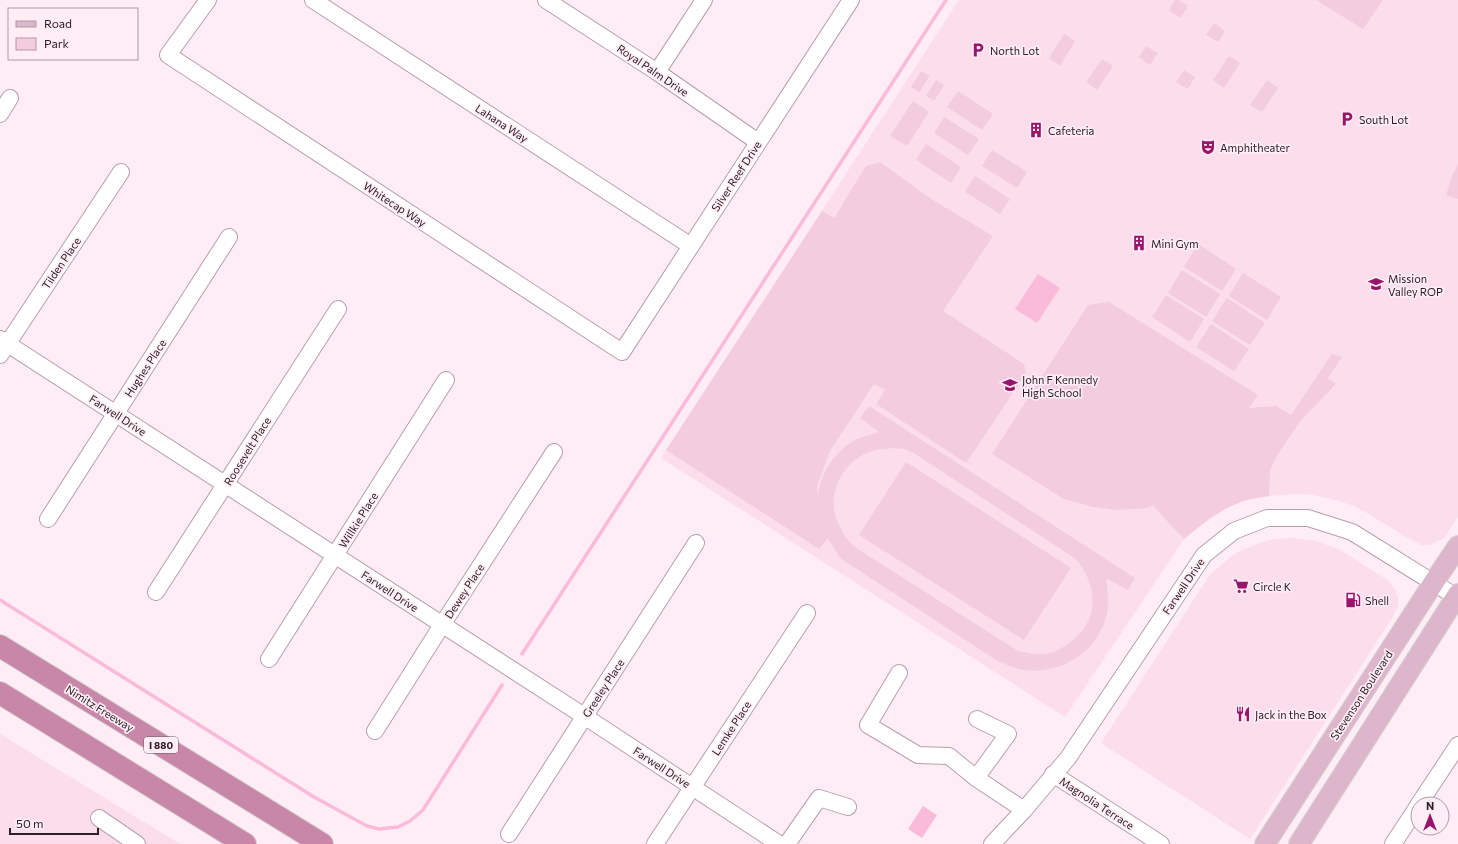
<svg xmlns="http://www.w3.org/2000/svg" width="1458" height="844" font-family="Commissioner,sans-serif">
  <rect width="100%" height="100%" fill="#ffedf5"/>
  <g fill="#fbddeb">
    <polygon points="959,0 1458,0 1458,517 1444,538 1430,545 1422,545 1411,540 1367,513 1354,506 1336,500 1314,495 1298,494 1269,496 1247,500 1226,508 1209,519 1184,539 1065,717 661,458"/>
    <polygon points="1292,538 1316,541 1340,550 1389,581 1395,590 1398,597 1398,606 1392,618 1250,839 1101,743 1209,576 1222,564 1236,553 1260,543 1275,539"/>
    <polygon points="0,734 180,844 0,844"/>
  </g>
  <g fill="#f4cce0" fill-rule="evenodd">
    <polygon points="1175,0 1178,0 1188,6 1180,18 1169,10"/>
    <polygon points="1316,0 1383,0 1363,29"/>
    <polygon points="1214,23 1225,31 1218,42 1206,35"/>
    <polygon points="1064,34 1075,41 1060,66 1049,58"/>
    <polygon points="1146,46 1158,53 1150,65 1139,57"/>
    <polygon points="1229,56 1240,63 1224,88 1213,80"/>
    <polygon points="1102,59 1113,66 1097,90 1086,82"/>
    <polygon points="1184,70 1195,77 1188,89 1176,82"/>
    <polygon points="921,71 930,76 919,92 911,87"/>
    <polygon points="936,80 944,85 934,101 926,96"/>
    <polygon points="1267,80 1278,88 1262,112 1250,105"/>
    <polygon points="958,91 993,114 982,130 947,107"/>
    <polygon points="913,101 929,112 907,146 890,136"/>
    <polygon points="944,117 979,139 968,155 934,133"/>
    <polygon points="926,144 961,167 951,183 916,160"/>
    <polygon points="992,150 1027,172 1017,188 982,166"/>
    <path d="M880,162L931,199L993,236L943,311L1024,364L1026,373L966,463L876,404L885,390L874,384L830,451L817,486L818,508C818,505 817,500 818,496C820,474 834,453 852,442C860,437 870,435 879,432L860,418L869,406L1135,578L1128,590L1106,578C1107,587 1109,597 1108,606C1104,647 1065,675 1025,670C1015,669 1005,664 996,660L840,558L827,537V539L819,549L666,450L822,211L834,218L866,166ZM893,448L904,449L912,452L1076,559C1097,584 1100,618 1073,640C1067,645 1059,650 1051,653C1040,656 1029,653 1018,651L853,546C845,537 838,526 835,514C829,489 845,461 869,452C877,449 885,449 893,448Z"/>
    <polygon points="1458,164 1458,199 1446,195 1453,174"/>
    <polygon points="975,176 1010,199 1000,214 965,192"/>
    <polygon points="1198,244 1236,269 1222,291 1184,267"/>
    <polygon points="1182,270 1220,294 1206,317 1168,293"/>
    <polygon points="1243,273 1281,297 1267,320 1229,296"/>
    <polygon points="1166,295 1204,319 1190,342 1152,317"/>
    <polygon points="1227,298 1265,323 1250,345 1212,321"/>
    <path d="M1109,302L1258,395L1249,408L1276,406L1291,415L1332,354L1342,357L1328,378L1336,384L1301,420L1276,457L1270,471L1269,496C1262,497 1254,498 1247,500C1223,507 1203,523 1184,539L1153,506L1160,502L1147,508L1117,510L1093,507L1064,499L992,454L1088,305Z"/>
    <polygon points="1211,324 1249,349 1234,371 1196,347"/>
    <polygon points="906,462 1071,568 1024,640 859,535"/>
  </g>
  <g fill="#fabada">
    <polygon points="1038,274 1060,288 1037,323 1015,309"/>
    <polygon points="923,806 937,815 922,838 908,829"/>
  </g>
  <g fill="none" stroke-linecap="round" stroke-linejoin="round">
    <g stroke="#fabada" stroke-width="3.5">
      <polyline points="0,600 314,797 367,826 379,829 398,827 410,821 423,810 502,685"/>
      <polyline points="522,654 946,0"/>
    </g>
    <g stroke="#b99eab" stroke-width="18">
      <g id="minor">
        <polyline points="208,0 168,55 622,352 851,0"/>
        <polyline points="313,0 691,246"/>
        <polyline points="546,0 657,72 758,142"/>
        <polyline points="657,72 704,0"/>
        <polyline points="0,114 10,98"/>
        <polyline points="0,339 584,716 779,844"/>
        <polyline points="0,355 121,172"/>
        <polyline points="48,519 229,237"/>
        <polyline points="156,592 338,309"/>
        <polyline points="269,659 446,380"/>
        <polyline points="899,673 868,725 918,755 949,756 976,778 1024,810"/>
        <polyline points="375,731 442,625 554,452"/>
        <polyline points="1053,774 1161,844"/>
        <polyline points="976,778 1008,734 977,719"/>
        <polyline points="1419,804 1458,745"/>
        <polyline points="99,818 137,844"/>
        <polyline points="509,834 696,543"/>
        <polyline points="655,844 807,613"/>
        <polyline points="787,844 819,798 848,807"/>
        <polyline points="992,844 1024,810 1068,758 1204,555 1234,531 1267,518 1308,518 1352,532 1458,598"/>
        <polyline points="1393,844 1418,806"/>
      </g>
    </g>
    <g stroke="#d5d3d4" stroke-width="22">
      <g id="major">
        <polyline points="1265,844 1434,582 1458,546"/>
        <polyline points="1299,844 1458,594"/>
      </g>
    </g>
    <g stroke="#d5d3d4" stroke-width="24">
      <g id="highway">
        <polyline points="0,646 322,844"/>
        <polyline points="0,693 245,844"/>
      </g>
    </g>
    <use href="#minor" stroke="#fff" stroke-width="16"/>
    <use href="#major" stroke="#deb6cb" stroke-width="20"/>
    <use href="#highway" stroke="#c886a8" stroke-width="22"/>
  </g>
  <defs>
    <g id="parking-bare" transform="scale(1.2)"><path d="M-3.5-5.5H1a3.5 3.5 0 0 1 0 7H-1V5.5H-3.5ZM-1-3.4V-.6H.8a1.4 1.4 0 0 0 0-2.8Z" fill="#98156b" stroke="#ffedf5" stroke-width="2.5" paint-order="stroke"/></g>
    <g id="building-bare" transform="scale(1.2)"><path d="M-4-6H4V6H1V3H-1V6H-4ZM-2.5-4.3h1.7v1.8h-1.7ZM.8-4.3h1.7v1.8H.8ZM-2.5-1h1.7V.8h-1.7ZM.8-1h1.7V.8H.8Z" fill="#98156b" stroke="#ffedf5" stroke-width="2.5" paint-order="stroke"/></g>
    <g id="theatre-bare" transform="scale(1.2)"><path d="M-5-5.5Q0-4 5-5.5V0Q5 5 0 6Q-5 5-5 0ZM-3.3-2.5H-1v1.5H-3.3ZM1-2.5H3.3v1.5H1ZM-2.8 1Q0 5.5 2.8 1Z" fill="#98156b" stroke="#ffedf5" stroke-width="2.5" paint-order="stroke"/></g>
    <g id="school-bare" transform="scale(1.2)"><path d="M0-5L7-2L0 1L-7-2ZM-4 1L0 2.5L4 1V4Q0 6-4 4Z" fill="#98156b" stroke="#ffedf5" stroke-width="2.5" paint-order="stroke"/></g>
    <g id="supermarket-bare" transform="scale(1.2)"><path d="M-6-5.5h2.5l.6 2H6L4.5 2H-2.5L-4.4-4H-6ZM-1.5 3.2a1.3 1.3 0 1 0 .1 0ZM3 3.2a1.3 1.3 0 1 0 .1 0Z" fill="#98156b" stroke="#ffedf5" stroke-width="2.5" paint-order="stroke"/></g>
    <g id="fuel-bare" transform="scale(1.2)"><path d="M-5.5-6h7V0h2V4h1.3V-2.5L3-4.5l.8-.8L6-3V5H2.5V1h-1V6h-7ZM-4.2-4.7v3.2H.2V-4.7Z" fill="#98156b" stroke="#ffedf5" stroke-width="2.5" paint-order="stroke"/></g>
    <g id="restaurant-bare" transform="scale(1.2)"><path d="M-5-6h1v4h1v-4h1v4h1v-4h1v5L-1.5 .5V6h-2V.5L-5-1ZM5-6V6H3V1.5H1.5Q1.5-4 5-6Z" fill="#98156b" stroke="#ffedf5" stroke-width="2.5" paint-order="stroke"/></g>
  </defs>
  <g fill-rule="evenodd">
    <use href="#parking-bare" x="978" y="50"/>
    <use href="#parking-bare" x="1347" y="119"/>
    <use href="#building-bare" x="1036" y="130"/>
    <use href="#theatre-bare" x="1208" y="147"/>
    <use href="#building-bare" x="1139" y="243"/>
    <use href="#school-bare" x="1376" y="284"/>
    <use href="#school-bare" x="1010" y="385"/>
    <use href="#supermarket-bare" x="1241" y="586"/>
    <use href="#fuel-bare" x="1353" y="600"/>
    <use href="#restaurant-bare" x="1243" y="714"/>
  </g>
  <g text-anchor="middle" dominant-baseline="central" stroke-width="3.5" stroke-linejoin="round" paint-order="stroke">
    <rect fill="#ffedf5" stroke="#6b5e64" stroke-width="1" x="144" y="737" width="34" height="16" rx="3"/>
    <g font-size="10" font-weight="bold" fill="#2c2126">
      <text x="161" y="745">I 880</text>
    </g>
    <g font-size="11" fill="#2c2126" stroke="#ffedf5" text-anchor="start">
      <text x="990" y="50">North Lot</text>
      <text x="1359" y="119">South Lot</text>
      <text x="1048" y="130">Cafeteria</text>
      <text x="1220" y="147">Amphitheater</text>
      <text x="1151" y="243">Mini Gym</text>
      <text x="1388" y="278">Mission<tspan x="1388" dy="13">Valley ROP</tspan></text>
      <text x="1022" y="379">John F Kennedy<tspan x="1022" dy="13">High School</tspan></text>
      <text x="1253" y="586">Circle K</text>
      <text x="1365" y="600">Shell</text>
      <text x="1255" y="714">Jack in the Box</text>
    </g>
    <g font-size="11" fill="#2c2126" stroke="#ffedf5">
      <text transform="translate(653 70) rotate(34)">Royal Palm Drive</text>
      <text transform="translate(502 123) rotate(33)">Lahana Way</text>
      <text transform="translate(736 176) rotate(-57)">Silver Reef Drive</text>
      <text transform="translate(395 204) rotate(33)">Whitecap Way</text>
      <text transform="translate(61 263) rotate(-56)">Tilden Place</text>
      <text transform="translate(145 368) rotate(-57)">Hughes Place</text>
      <text transform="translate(118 415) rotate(33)">Farwell Drive</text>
      <text transform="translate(247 451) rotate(-58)">Roosevelt Place</text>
      <text transform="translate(358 520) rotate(-58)">Willkie Place</text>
      <text transform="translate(1183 586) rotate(-56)">Farwell Drive</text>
      <text transform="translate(390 591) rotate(33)">Farwell Drive</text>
      <text transform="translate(464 591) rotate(-57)">Dewey Place</text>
      <text transform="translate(603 688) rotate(-57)">Greeley Place</text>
      <text transform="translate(1361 695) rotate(-57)">Stevenson Boulevard</text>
      <text transform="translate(100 708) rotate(32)">Nimitz Freeway</text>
      <text transform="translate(731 728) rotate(-57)">Lemke Place</text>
      <text transform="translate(662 767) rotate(33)">Farwell Drive</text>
      <text transform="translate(1097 803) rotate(33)">Magnolia Terrace</text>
    </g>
  </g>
  <rect x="8" y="8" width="130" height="52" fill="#ffedf5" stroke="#ab9ba2"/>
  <rect x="16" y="21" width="20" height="6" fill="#deb6cb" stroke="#ab9ba2"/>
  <text x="44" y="28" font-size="12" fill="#2c2126">Road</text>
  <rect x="16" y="38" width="20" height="12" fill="#f4cce0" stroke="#ab9ba2"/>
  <text x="44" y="48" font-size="12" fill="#2c2126">Park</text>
  <g transform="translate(1430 816)"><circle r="19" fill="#ffedf5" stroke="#ab9ba2"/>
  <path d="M0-3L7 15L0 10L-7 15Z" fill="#98156b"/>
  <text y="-6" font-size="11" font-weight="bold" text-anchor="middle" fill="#2c2126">N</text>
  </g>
  <path d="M10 828v6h88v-6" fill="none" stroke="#2c2126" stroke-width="2"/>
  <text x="16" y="828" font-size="12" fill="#2c2126" stroke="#ffedf5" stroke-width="3" paint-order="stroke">50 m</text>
</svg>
